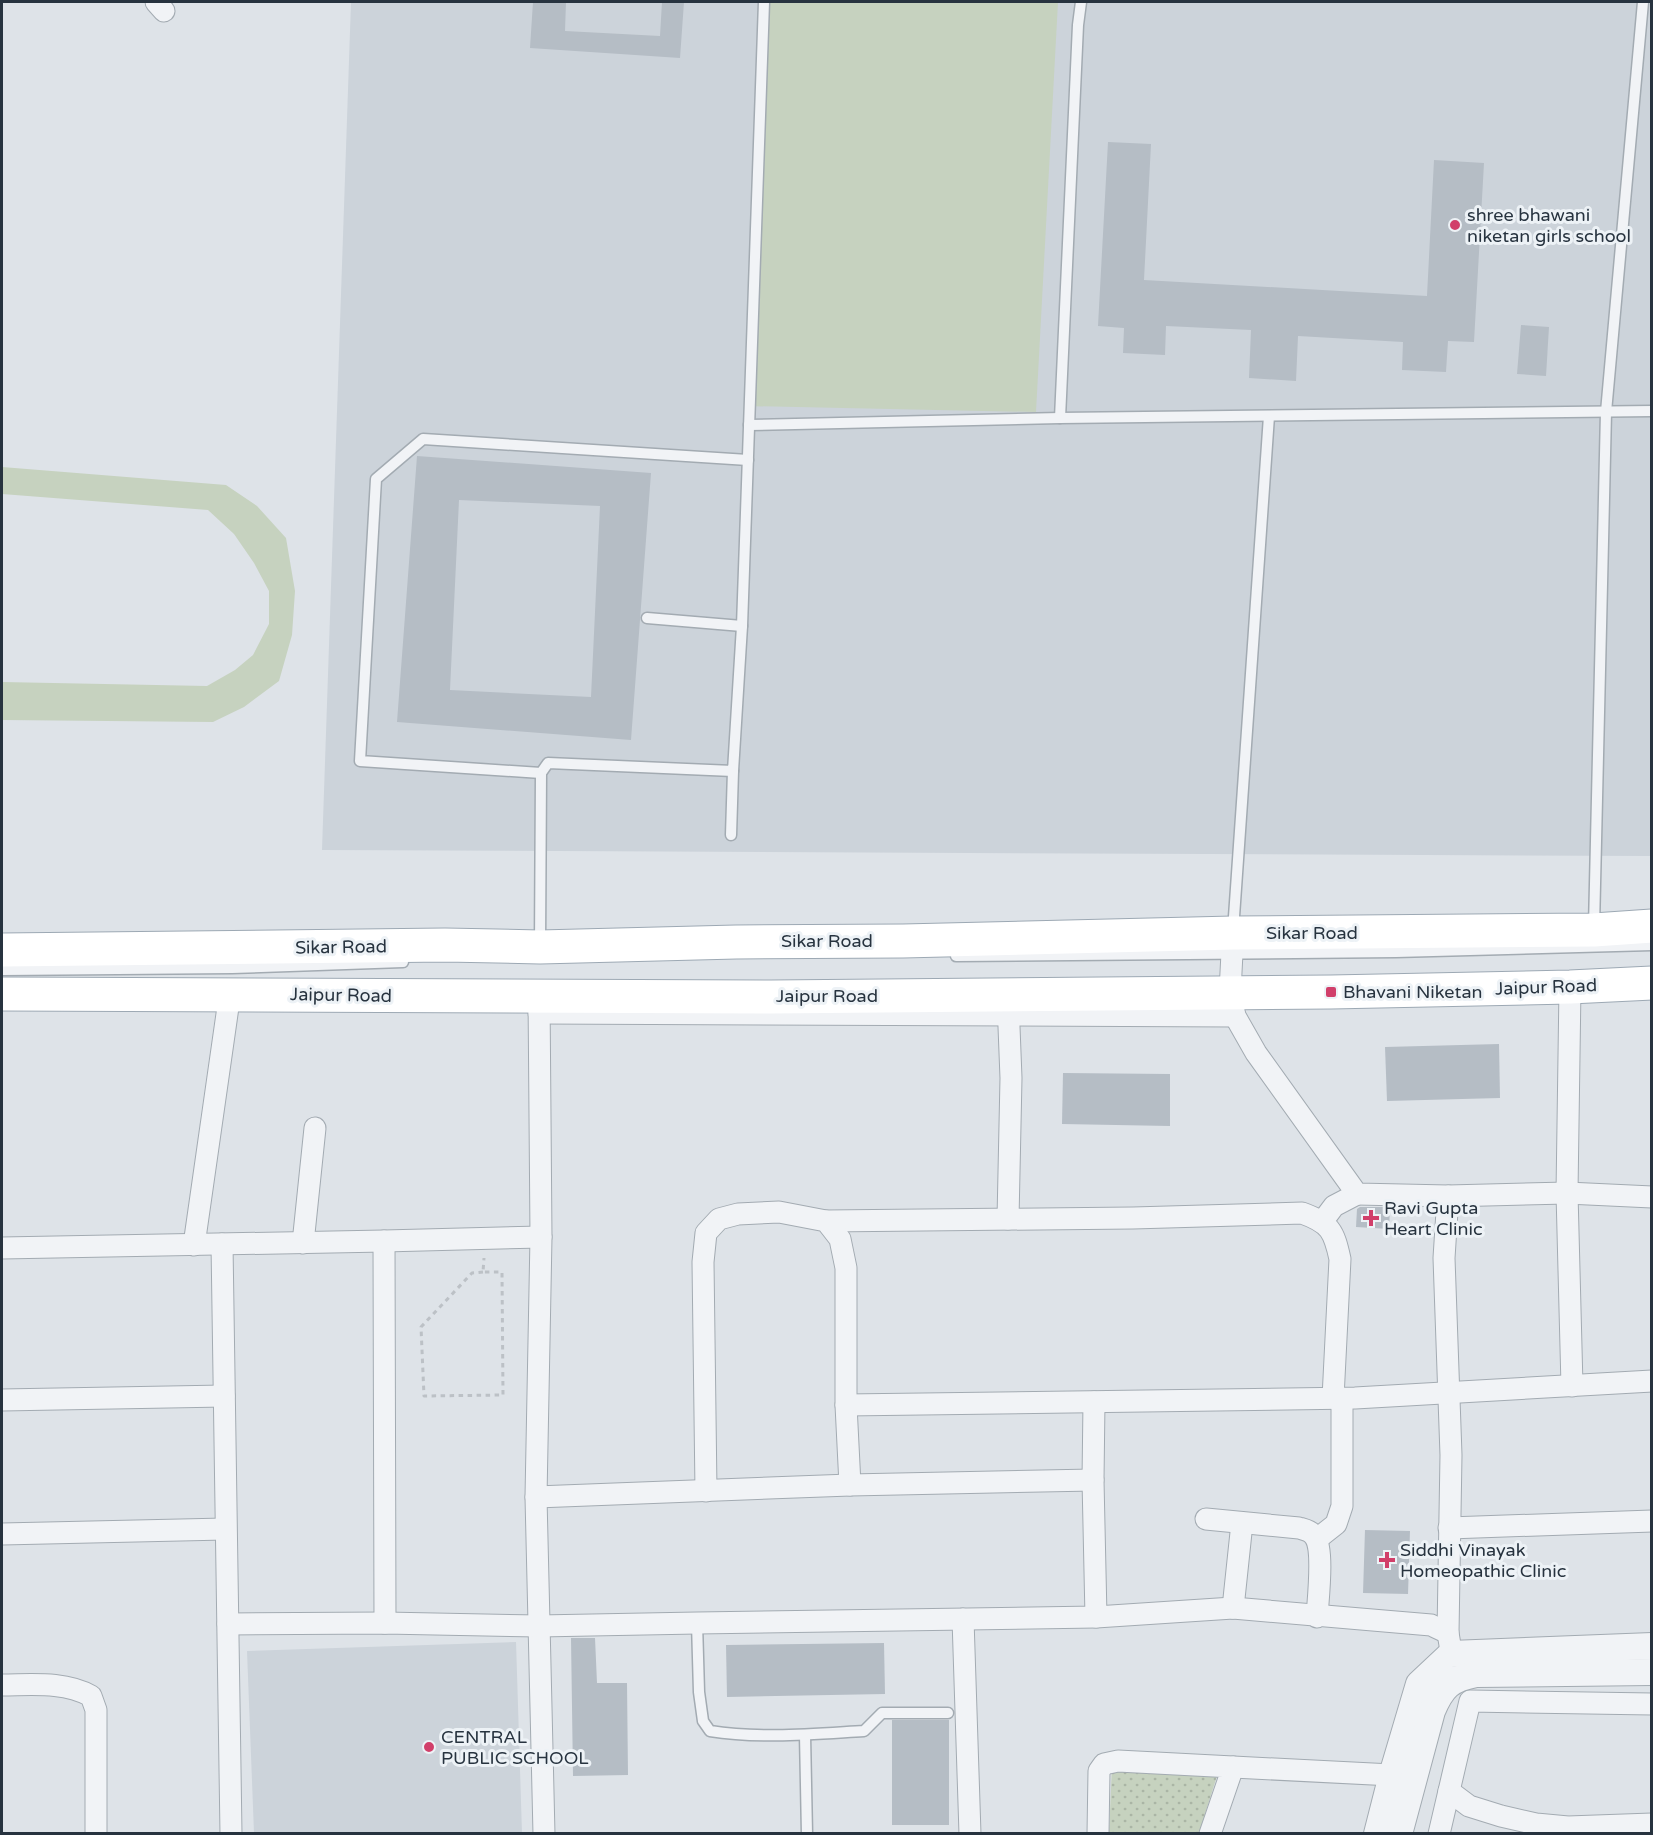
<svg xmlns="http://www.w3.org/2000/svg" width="1653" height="1835" font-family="'Varela Round',sans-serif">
  <defs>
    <pattern id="park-dots" width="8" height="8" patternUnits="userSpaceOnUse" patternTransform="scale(1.5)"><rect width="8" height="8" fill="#c6d2bf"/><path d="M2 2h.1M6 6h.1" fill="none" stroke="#aab5a5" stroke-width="1.8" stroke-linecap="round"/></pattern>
  </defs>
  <rect width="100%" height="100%" fill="#dee3e8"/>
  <g fill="#ccd3da">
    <polygon points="351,2 1651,2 1651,856 322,850"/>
    <polygon points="516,1642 522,1833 254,1833 247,1651"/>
  </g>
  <g fill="#c6d2bf">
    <polygon points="770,2 1058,2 1036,412 744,406"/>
    <polygon points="2,467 226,485 257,506 286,538 295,591 292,635 279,681 244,707 213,722 2,720 2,682 207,686 235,670 253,655 269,624 269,591 254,563 234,534 208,510 2,494"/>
  </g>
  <polygon fill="url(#park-dots)" points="1112,1765 1217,1776 1199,1833 1109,1834"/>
  <g fill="#b5bdc5" fill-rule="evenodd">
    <polygon points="533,2 566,2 565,31 660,36 662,2 684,2 680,58 530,48"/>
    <polygon points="1108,142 1151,144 1144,280 1427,296 1434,160 1484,163 1474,342 1448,341 1446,372 1402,370 1403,342 1298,336 1296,381 1249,378 1251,330 1166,326 1165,355 1123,353 1124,328 1098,326"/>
    <polygon points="1521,325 1549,327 1546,376 1517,374"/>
    <path d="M417,456L651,473L631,740L397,722ZM459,500L600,506L591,697L450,690Z"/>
    <polygon points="1499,1044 1500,1098 1387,1101 1385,1047"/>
    <polygon points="1063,1073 1170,1074 1170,1126 1062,1124"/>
    <polygon points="1360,1207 1390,1207 1389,1229 1356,1227 1357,1209"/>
    <polygon points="1365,1530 1410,1531 1408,1594 1363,1593"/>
    <polygon points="571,1638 595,1638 597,1683 627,1683 628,1775 573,1776"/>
    <polygon points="884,1643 885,1694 727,1697 726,1645"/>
    <rect x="892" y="1720" width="57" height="105"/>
  </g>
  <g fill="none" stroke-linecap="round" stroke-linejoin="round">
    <g stroke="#a3abb2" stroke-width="13">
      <g id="service">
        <polyline points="1060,418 1078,25 1081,2"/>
        <polyline points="749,425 1060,418 1652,411"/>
        <polyline points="647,618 742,626"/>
        <polyline points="541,773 360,761 376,479 423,439 748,460"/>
        <polyline points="731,835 733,771"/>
        <polyline points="1594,927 1606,412 1643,2"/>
        <polyline points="1233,931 1269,416"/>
        <polyline points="540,945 541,773 548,763 733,771 742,626 764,2"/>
        <polyline points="956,956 1396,952 1652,945"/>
        <polyline points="2,970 232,968 403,962"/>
        <path d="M697,1623L699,1692L703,1721L710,1731C761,1739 813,1734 864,1731L882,1713H948"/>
        <polyline points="805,1735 807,1834"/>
      </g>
    </g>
    <g stroke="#a3abb2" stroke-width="23">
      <g id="minor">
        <polyline points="156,2 164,11"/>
        <polyline points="1233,933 1230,992 1235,1016 1256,1053 1357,1194 1448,1196 1567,1193 1652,1197"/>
        <polyline points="1570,987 1567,1193 1572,1386"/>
        <polyline points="539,995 541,1237 536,1497 544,1834"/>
        <polyline points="1008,1001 1011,1078 1008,1219"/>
        <polyline points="539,1013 1235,1016"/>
        <polyline points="1448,1196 1444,1258 1451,1455 1448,1633 1450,1645"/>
        <path d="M826,1221L1133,1218L1302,1213C1330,1223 1334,1231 1340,1259L1333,1398"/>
        <polyline points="1322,1222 1334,1206 1357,1194"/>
        <polyline points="384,1241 385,1623"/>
        <polyline points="303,1243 315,1128"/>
        <polyline points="222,1244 231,1834"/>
        <polyline points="194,1245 230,993"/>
        <polyline points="2,1248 384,1241 541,1237"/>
        <polyline points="2,1400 224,1396"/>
        <polyline points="1094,1402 1093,1480 1096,1617"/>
        <polyline points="846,1405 1355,1398 1652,1381"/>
        <polyline points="706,1491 703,1262 706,1233 719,1219 738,1214 779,1212 826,1221 840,1239 846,1268 846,1405 850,1485"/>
        <polyline points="536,1497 850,1485 1093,1480"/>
        <path d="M1206,1519L1299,1528C1306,1530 1311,1531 1315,1537C1324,1550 1318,1599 1317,1617"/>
        <polyline points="1449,1528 1652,1521"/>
        <polyline points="2,1534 225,1529"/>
        <polyline points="1317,1539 1336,1524 1342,1506 1342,1398"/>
        <polyline points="1233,1608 1242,1523"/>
        <polyline points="963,1619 970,1834"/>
        <polyline points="228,1624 385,1623 539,1626 697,1623 1096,1617 1233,1608 1431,1625 1448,1633"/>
        <path d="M2,1685C31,1685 64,1681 91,1696L96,1710V1834"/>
        <polyline points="1233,1767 1392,1775"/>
        <polyline points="1449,1791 1469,1806 1501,1816 1536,1824 1568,1827 1652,1824"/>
        <polyline points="1098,1834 1099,1771 1104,1764 1118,1761 1233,1767 1210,1834"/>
        <polyline points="1439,1834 1470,1701 1652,1704"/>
      </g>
    </g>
    <g stroke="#a3abb2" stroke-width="28">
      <g id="tertiary">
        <polyline points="1377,1834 1392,1775 1419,1684 1451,1654 1652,1646"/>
        <path d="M1399,1834L1432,1711C1442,1687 1450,1679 1476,1674L1652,1672"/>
      </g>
    </g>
    <g stroke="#9da9b4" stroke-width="35">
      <g id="primary">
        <polyline points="2,950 445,945 540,947 736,942 903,941 1233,933 1594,930 1652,926"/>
        <polyline points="2,994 771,997 1331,992 1570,987 1652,983"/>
      </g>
    </g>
    <polyline stroke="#bcc1c6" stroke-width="3" stroke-dasharray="4.5 4.5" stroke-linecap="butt" points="483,1272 472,1273 421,1327 424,1396 503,1395 502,1272 483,1272 484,1258"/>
    <use href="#service" stroke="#f1f3f6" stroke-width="10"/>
    <use href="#minor" stroke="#f1f3f6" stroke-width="21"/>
    <use href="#tertiary" stroke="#f1f3f6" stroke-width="26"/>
    <use href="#primary" stroke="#fff" stroke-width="33"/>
  </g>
  <g fill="#d13f6a" stroke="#edf2f6" stroke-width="2">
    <circle cx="1455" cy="225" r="6"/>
    <rect x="1325" y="986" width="12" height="12" rx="3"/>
    <path d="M1368 1209h6v6h6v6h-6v6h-6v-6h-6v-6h6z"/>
    <path d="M1384 1551h6v6h6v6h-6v6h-6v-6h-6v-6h6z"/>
    <circle cx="429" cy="1747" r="6"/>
  </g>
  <g text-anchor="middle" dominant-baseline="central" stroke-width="6" stroke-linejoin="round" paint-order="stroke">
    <g font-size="18" fill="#27333f" stroke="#edf2f6" text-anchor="start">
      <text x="1467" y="215">shree bhawani<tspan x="1467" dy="21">niketan girls school</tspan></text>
      <text x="1343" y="992">Bhavani Niketan</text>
      <text x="1384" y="1208">Ravi Gupta<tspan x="1384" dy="21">Heart Clinic</tspan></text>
      <text x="1400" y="1550">Siddhi Vinayak<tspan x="1400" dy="21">Homeopathic Clinic</tspan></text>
      <text x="441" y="1737">CENTRAL<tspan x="441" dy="21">PUBLIC SCHOOL</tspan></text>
    </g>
    <g font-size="18" fill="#27333f" stroke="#edf2f6">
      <text x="1312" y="933">Sikar Road</text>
      <text x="827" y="941">Sikar Road</text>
      <text transform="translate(341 947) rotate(-1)">Sikar Road</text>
      <text transform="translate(1546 987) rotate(-2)">Jaipur Road</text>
      <text transform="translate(341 995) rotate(1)">Jaipur Road</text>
      <text x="827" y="996">Jaipur Road</text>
    </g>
  </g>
  <rect width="1653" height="1835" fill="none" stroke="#27333f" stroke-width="6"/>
</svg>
